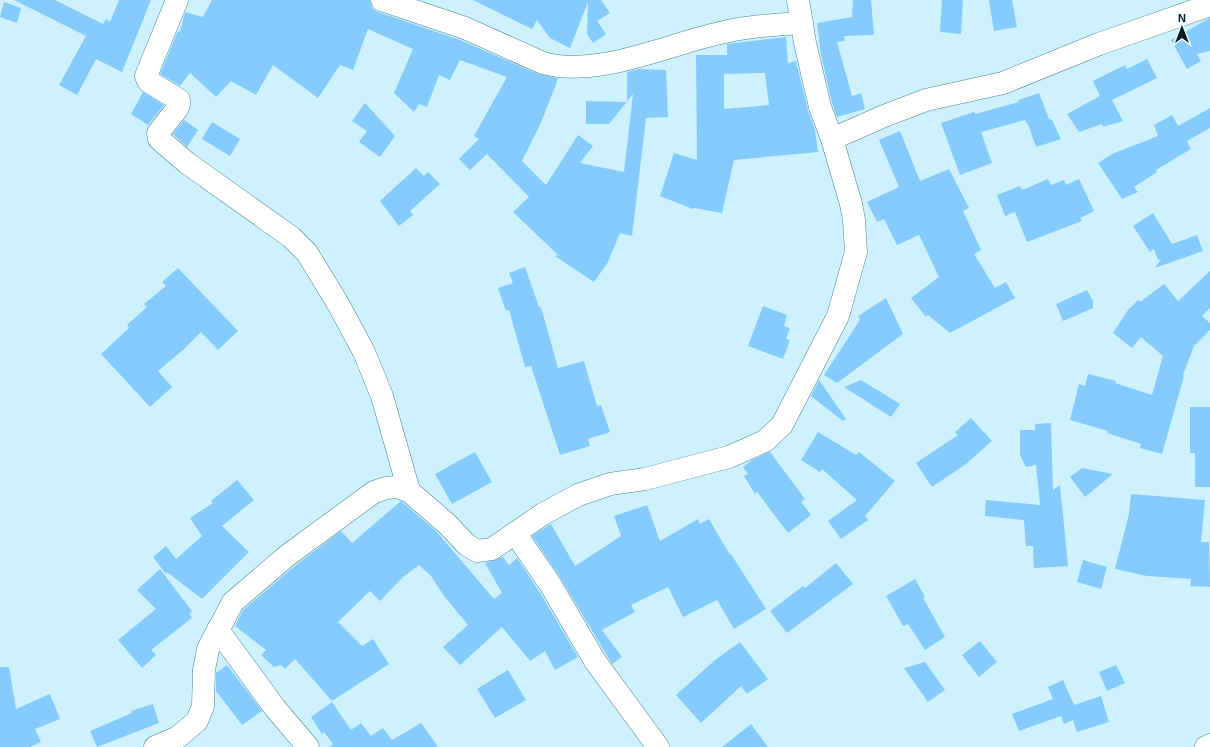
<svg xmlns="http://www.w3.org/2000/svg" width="1210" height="747" font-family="Arial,sans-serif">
  <rect width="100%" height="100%" fill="#cdf2fe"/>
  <g fill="#86cbfd" fill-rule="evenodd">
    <polygon points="14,0 55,0 103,24 106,19 110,22 119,0 151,0 122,72 96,59 77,95 59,85 86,36"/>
    <polygon points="212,0 370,0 372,8 378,12 460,40 538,74 557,78 557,82 540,125 522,161 546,185 578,135 593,146 580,163 624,172 633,94 609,124 586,124 586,101 627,102 627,72 639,69 666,70 668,117 646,118 632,236 620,233 608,262 594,282 555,256 558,255 513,212 529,197 487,154 470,170 459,159 479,139 474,136 507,77 460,60 450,80 439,75 427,107 419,104 414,112 394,93 413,49 368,29 353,70 340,65 318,98 273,65 256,95 231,81 216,97 190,73 180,86 160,74 178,31 180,32 185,12 203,17"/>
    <polygon points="473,0 601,0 610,13 597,21 606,34 593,43 587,34 588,2 570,48 550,38 537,20 532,29"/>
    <polygon points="853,0 871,0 874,35 844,36 845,41 837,42 852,96 861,93 865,109 837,117 832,103 821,55 817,23 852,17"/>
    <polygon points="942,0 963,0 961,34 940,32"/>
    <polygon points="989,0 1012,0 1017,27 994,31"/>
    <polygon points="4,2 21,8 17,23 0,17"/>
    <polygon points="1210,18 1210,51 1197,54 1201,61 1187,69 1171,40"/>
    <path d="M786,37L788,63L796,61L808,110L815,130L818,152L734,160L722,213L694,208L693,209L660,196L674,153L697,160L696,55H727V44ZM765,73L769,105L724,109V74Z"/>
    <polygon points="1147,59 1157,78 1112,100 1123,121 1103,127 1102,124 1079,132 1067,114 1100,96 1093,81 1125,65 1127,69"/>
    <polygon points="143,92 164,105 148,125 131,114"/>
    <polygon points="1039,93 1049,119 1052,120 1061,139 1036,147 1028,124 1027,124 1025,120 981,132 992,163 960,175 941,123 974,112 975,114 1019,102 1018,100"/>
    <polygon points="365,103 395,136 380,157 359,142 367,131 352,121"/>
    <polygon points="1210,108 1210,128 1187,141 1191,149 1156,170 1157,172 1134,187 1138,192 1122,199 1098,163 1112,154 1158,136 1154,125 1172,115 1178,126"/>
    <polygon points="184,120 198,130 187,147 173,134"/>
    <polygon points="212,122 240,139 230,156 202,139"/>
    <polygon points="900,131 920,181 949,169 969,208 963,211 981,250 974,254 995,288 1006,282 1015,298 950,333 928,315 926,317 911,298 939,277 919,235 897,245 884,219 877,222 867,202 899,187 879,140"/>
    <polygon points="416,168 424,176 428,172 440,184 410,211 413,215 399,226 380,201"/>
    <polygon points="1048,179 1051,185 1064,180 1066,185 1079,179 1094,211 1080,218 1082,221 1027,242 1015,212 1005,216 997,195 1020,186 1022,190"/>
    <polygon points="1153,213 1172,244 1197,235 1203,251 1155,268 1161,259 1158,260 1154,249 1150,252 1133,226"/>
    <polygon points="525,267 539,307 541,307 558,368 584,361 597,406 601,405 610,432 588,439 590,446 560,455 531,366 525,367 509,310 506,311 498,288 513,283 509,273"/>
    <polygon points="178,268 238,331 218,350 201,332 184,349 158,371 172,387 150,407 101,354 129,328 127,325 147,307 144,304 166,286 162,282"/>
    <polygon points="1210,271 1210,308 1202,316 1210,323 1210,330 1194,346 1183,375 1184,376 1162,454 1140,448 1141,444 1107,433 1108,431 1070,420 1079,384 1085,386 1088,374 1116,381 1115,383 1152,395 1163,356 1141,337 1132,348 1113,333 1128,310 1138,300 1140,302 1164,284 1178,301"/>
    <polygon points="1087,290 1093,301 1093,308 1063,321 1056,304"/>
    <polygon points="886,298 903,334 837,383 824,375 860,320 858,316"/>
    <polygon points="763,306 787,315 784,326 790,328 786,339 790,340 783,359 748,346"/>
    <polygon points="819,380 846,419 843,421 811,396"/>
    <polygon points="861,380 900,404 891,417 844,387"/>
    <polygon points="1190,407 1210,407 1210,487 1195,487 1195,453 1190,453"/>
    <polygon points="971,418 992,441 966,464 932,487 916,463 958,435 955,432"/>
    <polygon points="1051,423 1053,490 1060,485 1068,566 1034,568 1033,546 1026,546 1024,520 985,516 986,500 1040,505 1036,465 1026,467 1020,455 1020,430 1035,430 1035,424"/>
    <polygon points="818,432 856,455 859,452 895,481 865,516 868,520 841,539 828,521 857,500 822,469 820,472 801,460"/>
    <polygon points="475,452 492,482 452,504 435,474"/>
    <polygon points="770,452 805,499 801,502 811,515 788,533 757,492 755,494 744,476 748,474 743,467 752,460"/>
    <polygon points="1082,468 1113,474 1085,497 1070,477"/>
    <polygon points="237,480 254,500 222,526 249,552 202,599 167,572 166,574 153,557 166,546 176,559 202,536 190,518 213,503 211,501"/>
    <polygon points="1131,494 1205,500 1201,542 1209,542 1210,587 1190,586 1191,579 1147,576 1115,569 1129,514"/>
    <polygon points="401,501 436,531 494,599 502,593 485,563 503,557 509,565 517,558 539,591 578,657 555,670 545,651 530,661 502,627 460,665 443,647 468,625 444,596 431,576 419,565 403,577 380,601 370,591 338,622 362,646 373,639 389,664 332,701 295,659 285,669 281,665 274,667 261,655 266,650 235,626 243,610 296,565 341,531 352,543"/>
    <polygon points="647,505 660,541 698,519 700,524 709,519 730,555 731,554 766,609 734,629 717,600 683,617 668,587 631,605 635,612 602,630 622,657 612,664 560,577 532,536 551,524 575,566 621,536 614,516"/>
    <polygon points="1083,560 1107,567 1101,589 1077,582"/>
    <polygon points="836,563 853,584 787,633 770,611 803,586 805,588"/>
    <polygon points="160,569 192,611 189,614 192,618 151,650 156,655 142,668 118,640 156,609 137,590"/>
    <polygon points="915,579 925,597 923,598 945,637 925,650 908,624 903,626 886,596"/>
    <polygon points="980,641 997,662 979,677 962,655"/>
    <polygon points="740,642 768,679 747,694 741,686 701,723 676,695 715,660"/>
    <polygon points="925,662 945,690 928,702 904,668"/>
    <polygon points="227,665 262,711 242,725 216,691 216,673"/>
    <polygon points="1116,665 1125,683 1107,691 1099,672"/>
    <polygon points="0,667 9,667 16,709 50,694 60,719 35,729 41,742 30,747 0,747"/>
    <polygon points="508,670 526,700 495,718 477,689"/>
    <polygon points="1063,680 1074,705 1101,696 1109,722 1077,732 1073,720 1064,724 1061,716 1019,731 1012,714 1053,699 1048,687"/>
    <polygon points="332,702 351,730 361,723 371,736 383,728 392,740 421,723 438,747 329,747 333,744 324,732 322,734 311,717"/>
    <polygon points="153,704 159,723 97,747 90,731 132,713 131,711"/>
    <polygon points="751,724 768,747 722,747"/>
  </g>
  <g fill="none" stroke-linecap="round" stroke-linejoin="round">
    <g stroke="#478396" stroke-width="23">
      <g id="street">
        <polyline points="177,0 146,76 148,81 179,100 179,105 177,109 158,133 159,139 187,163 291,237 307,253 337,302 364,352 382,396 409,491"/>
        <path d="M382,0L465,28L543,63C597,78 666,45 720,33C747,26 774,25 802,23"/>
        <polyline points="832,139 884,116 926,100 1003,83 1099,44 1210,5"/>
        <polyline points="515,533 550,584 595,661 658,747"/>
        <polyline points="218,630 275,708 308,747"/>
        <polyline points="155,747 178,737 197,721 203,706 204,670 208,649 233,602 288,555 374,492 386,488 397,487 409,491 447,524 467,545 477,551 492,549 543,514 578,495 610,484 645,479 729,457 765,441 782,425 838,316 856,252 854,220 851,204 832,139 820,107 805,43 798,0"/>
        <polyline points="1206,747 1210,745"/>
      </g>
    </g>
    <use href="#street" stroke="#fff" stroke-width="22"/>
  </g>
  <g transform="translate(1182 28)" stroke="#eefafe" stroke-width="3" paint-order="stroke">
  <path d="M0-3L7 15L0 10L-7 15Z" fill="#041d24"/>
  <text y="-6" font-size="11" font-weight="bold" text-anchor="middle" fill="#041d24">N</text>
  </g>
</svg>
